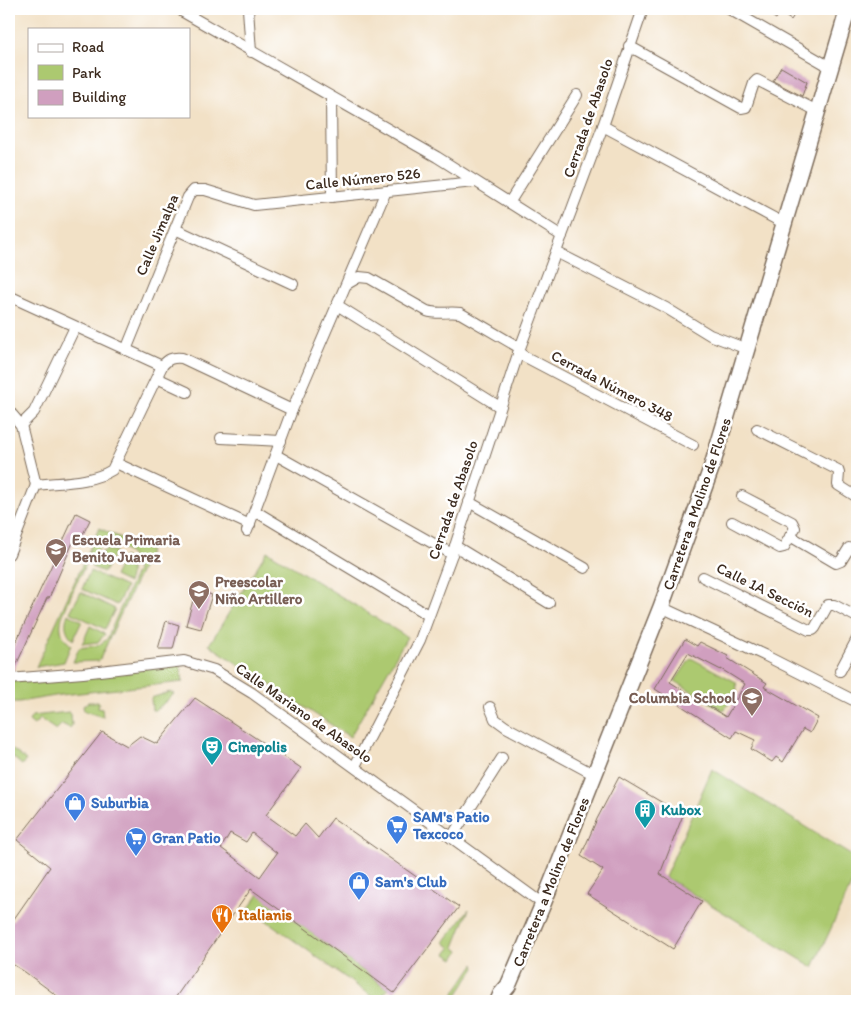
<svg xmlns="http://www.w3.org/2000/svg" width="866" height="1010" font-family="Itim,sans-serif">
  <rect width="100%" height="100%" fill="#fff"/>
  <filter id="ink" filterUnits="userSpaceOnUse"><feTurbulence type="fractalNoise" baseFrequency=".02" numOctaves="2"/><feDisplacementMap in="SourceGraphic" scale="10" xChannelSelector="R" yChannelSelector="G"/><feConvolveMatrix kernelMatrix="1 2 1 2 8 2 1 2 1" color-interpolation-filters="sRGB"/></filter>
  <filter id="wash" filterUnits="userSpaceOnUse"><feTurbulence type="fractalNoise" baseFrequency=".0096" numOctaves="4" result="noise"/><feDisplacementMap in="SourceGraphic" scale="20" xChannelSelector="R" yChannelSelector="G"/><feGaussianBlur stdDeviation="1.12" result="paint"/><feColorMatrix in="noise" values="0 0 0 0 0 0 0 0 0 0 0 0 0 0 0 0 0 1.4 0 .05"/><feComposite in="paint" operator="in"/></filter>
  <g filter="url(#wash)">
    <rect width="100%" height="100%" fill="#f2e1c6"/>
    <g fill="#acc970" stroke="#747a47">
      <path d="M99,528L150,551L99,661L73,662L79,648L99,645L107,639L137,570L131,555C125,551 117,544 110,544C88,544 70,600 62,617C59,629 61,637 71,645L64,662L36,667Z"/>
      <polygon points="106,550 116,551 104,572 91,567 98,555"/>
      <polygon points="267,551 407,637 350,737 209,645"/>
      <path d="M124,556C131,564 132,573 128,583L114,576Z"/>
      <polygon points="90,571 126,587 117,605 82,589"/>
      <polygon points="81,592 115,609 105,629 70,612"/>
      <path d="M68,614L82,621L73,640C65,631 64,624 68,614Z"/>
      <polygon points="90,626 105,634 98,642 82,644"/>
      <polygon points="691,658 736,682 737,690 725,709 722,710 675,681"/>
      <polygon points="180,664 183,682 61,695 19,702 9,702 9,681"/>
      <polygon points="170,692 174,694 156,710 152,710 151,698"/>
      <polygon points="88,702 99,702 98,708 102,709 103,717 84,711 83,706"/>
      <polygon points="69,712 71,714 72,725 70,728 62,724 56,730 40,719 34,725 29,721 32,716"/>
      <polygon points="9,747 26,760 22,765 9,754"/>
      <polygon points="712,769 857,859 857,873 813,967 665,877"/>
      <polygon points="259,894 388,989 378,1001 249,908"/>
      <polygon points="469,909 454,947 459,951 454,959 446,954 451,948 444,942"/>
      <polygon points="474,964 475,968 453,1001 449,1001"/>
    </g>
    <g id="blocks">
      <g fill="#d09fbf" fill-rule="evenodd">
        <polygon points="761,9 798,9 791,20 780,13 776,19"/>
        <polygon points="781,67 807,82 802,96 773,81"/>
        <polygon points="76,513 90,520 79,542 74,540 49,598 47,598 13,672 9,672 9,657"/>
        <polygon points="196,590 212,595 201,629 186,625"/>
        <polygon points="166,621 179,625 173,649 158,649"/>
        <path d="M685,639L697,646L700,642L728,656L727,658L767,683L764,687L818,718L810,733L803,729L783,762L776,757L772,762L751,749L755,740L736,731L732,738L655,689ZM688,653L721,670V669L745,684L726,717L670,682Z"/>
        <path d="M195,698L301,768L266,815L295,836L305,824L318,838L333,818L459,907L394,993L251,889L173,1001H64L25,972L9,962V926L50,867L17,840L102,732L127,746L140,736L157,744ZM230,833L246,842L252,833L277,853L260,877L221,848Z"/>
        <polygon points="619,777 683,815 660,874 702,901 673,949 587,894 603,870 581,856 597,819"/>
      </g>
    </g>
  </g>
  <g filter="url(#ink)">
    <use href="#blocks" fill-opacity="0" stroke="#7b6a59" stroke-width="1"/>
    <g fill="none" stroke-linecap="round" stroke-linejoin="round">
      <g stroke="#7b6a59" stroke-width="12">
        <g id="street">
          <polyline points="248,9 251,52"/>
          <polyline points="729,9 832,68"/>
          <polyline points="183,12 437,157 562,236"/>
          <polyline points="629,46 741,108 746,107 754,83 757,80 819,112"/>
          <polyline points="331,97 332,197"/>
          <polyline points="603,126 785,224"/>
          <polyline points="509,203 577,95"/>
          <polyline points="175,229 293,284"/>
          <polyline points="556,252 666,308 710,335 747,349"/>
          <path d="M347,284L359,277L369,278L427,311C438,315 449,311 460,313L520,348"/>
          <polyline points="9,296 162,366"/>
          <polyline points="337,305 500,407"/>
          <polyline points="126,350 188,197 194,190 205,190 254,205 474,182"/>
          <polyline points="518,353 693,445"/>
          <polyline points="157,378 187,392"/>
          <polyline points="9,411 21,425 36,485"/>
          <polyline points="21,425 34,412 75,327"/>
          <polyline points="757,429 838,470 839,473 838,485 857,497"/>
          <polyline points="221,438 281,441"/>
          <polyline points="276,455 452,554"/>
          <polyline points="116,463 250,525"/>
          <path d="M36,485C61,482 91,483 112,470L162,366C168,359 172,357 182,358L292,410"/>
          <polyline points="469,502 585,568"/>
          <polyline points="255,511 428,615"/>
          <polyline points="732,522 780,548 784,547 795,528 792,522 742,496"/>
          <polyline points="247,531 292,410 386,191"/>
          <polyline points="790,536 836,563 841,561 849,548 857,551"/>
          <polyline points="455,546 549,603"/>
          <polyline points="9,554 36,485"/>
          <polyline points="703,577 809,630 813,630 815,628 828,605 834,605 857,617"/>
          <polyline points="661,607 764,655 857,702"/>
          <polyline points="840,671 857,639"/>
          <polyline points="9,679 83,673 184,661 214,670 252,693 543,904"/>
          <polyline points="490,707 495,719 506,727 595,775"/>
          <polyline points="355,766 420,640 455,546 520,348 603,126 643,9"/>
          <polyline points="451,838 502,758"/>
        </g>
      </g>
      <g stroke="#7b6a59" stroke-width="18">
        <polyline id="secondary" points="498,1001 501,994 508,986 543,904 661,607 712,466 848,9"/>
      </g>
      <use href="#street" stroke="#fff" stroke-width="10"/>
      <use href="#secondary" stroke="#fff" stroke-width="15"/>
    </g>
  </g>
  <defs>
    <g id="school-pin" transform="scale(1.125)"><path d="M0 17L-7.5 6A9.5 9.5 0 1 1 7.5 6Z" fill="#8d6e63" stroke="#fff"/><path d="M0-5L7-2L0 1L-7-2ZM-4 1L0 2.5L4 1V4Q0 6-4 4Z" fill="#fff"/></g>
    <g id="theatre-pin" transform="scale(1.125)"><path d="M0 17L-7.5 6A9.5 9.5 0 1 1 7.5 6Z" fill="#0f9aa8" stroke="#fff"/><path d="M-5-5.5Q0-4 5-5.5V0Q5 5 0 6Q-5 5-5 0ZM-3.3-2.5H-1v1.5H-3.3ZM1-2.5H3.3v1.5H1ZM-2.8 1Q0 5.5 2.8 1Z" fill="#fff"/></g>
    <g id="shop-pin" transform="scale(1.125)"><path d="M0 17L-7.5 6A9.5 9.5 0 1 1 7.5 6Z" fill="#3f7fe0" stroke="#fff"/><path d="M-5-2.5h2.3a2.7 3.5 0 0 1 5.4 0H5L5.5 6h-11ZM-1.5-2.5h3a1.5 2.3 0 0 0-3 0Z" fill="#fff"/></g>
    <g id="building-pin" transform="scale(1.125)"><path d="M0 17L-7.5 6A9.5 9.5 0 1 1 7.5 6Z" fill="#0f9aa8" stroke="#fff"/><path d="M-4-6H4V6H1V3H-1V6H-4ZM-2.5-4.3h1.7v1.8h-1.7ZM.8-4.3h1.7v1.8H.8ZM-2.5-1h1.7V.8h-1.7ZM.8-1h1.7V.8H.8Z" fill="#fff"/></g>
    <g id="supermarket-pin" transform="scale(1.125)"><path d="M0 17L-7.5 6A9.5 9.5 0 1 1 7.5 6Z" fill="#3f7fe0" stroke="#fff"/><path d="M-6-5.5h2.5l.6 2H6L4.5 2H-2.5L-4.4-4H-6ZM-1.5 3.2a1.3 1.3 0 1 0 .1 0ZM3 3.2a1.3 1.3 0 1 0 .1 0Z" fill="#fff"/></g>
    <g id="restaurant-pin" transform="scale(1.125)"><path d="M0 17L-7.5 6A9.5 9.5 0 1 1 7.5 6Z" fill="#e8710a" stroke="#fff"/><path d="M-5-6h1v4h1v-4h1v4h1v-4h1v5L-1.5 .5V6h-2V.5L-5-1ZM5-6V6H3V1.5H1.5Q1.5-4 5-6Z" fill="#fff"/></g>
  </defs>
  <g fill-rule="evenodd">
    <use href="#school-pin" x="56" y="549"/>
    <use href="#school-pin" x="199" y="591"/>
    <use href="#school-pin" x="752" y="698"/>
    <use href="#theatre-pin" x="212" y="747"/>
    <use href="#shop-pin" x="75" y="803"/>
    <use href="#building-pin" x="645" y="810"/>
    <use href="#supermarket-pin" x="397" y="826"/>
    <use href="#supermarket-pin" x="136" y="838"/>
    <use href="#shop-pin" x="359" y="882"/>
    <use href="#restaurant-pin" x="222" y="915"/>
  </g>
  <g text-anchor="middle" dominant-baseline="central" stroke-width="5" stroke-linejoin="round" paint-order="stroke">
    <g font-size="15" fill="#3b2a1e" stroke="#fff">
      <text transform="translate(588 118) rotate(-71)">Cerrada de Abasolo</text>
      <text transform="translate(363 179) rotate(-6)">Calle Número 526</text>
      <text transform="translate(157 235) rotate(-67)">Calle Jimalpa</text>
      <text transform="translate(612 386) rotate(28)">Cerrada Número 348</text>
      <text transform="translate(453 500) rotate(-71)">Cerrada de Abasolo</text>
      <text transform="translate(697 504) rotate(-71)">Carretera a Molino de Flores</text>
      <text transform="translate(765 590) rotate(26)">Calle 1A Sección</text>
      <text transform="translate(304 713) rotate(35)">Calle Mariano de Abasolo</text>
      <text transform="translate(551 882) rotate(-68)">Carretera a Molino de Flores</text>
    </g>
    <g font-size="15" font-weight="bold" fill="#785e54" stroke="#fff" text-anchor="start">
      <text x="72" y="540">Escuela Primaria<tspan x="72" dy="17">Benito Juarez</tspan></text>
      <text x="215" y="582">Preescolar<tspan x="215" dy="17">Niño Artillero</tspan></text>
      <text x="736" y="698" text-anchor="end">Columbia School</text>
    </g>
    <g font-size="15" font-weight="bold" fill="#0d838f" stroke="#fff" text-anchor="start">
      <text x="228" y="747">Cinepolis</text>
      <text x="661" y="810">Kubox</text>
    </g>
    <g font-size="15" font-weight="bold" fill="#366cbe" stroke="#fff" text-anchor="start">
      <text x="91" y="803">Suburbia</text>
      <text x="413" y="817">SAM's Patio<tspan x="413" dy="17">Texcoco</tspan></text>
      <text x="152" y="838">Gran Patio</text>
      <text x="375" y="882">Sam's Club</text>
    </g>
    <g font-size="15" font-weight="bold" fill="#c56008" stroke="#fff" text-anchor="start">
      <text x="238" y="915">Italianis</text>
    </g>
  </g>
  <rect width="866" height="1010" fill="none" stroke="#fff" stroke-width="30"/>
  <rect x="28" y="28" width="162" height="90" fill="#ffffff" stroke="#b1aaa5"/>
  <rect x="38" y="44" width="25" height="8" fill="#ffffff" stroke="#b1aaa5"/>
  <text x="72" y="52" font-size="15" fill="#3b2a1e">Road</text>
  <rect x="38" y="65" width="25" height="15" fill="#acc970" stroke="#b1aaa5"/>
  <text x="72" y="78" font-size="15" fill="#3b2a1e">Park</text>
  <rect x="38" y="90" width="25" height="15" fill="#d09fbf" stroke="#b1aaa5"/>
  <text x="72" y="102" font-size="15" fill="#3b2a1e">Building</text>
</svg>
